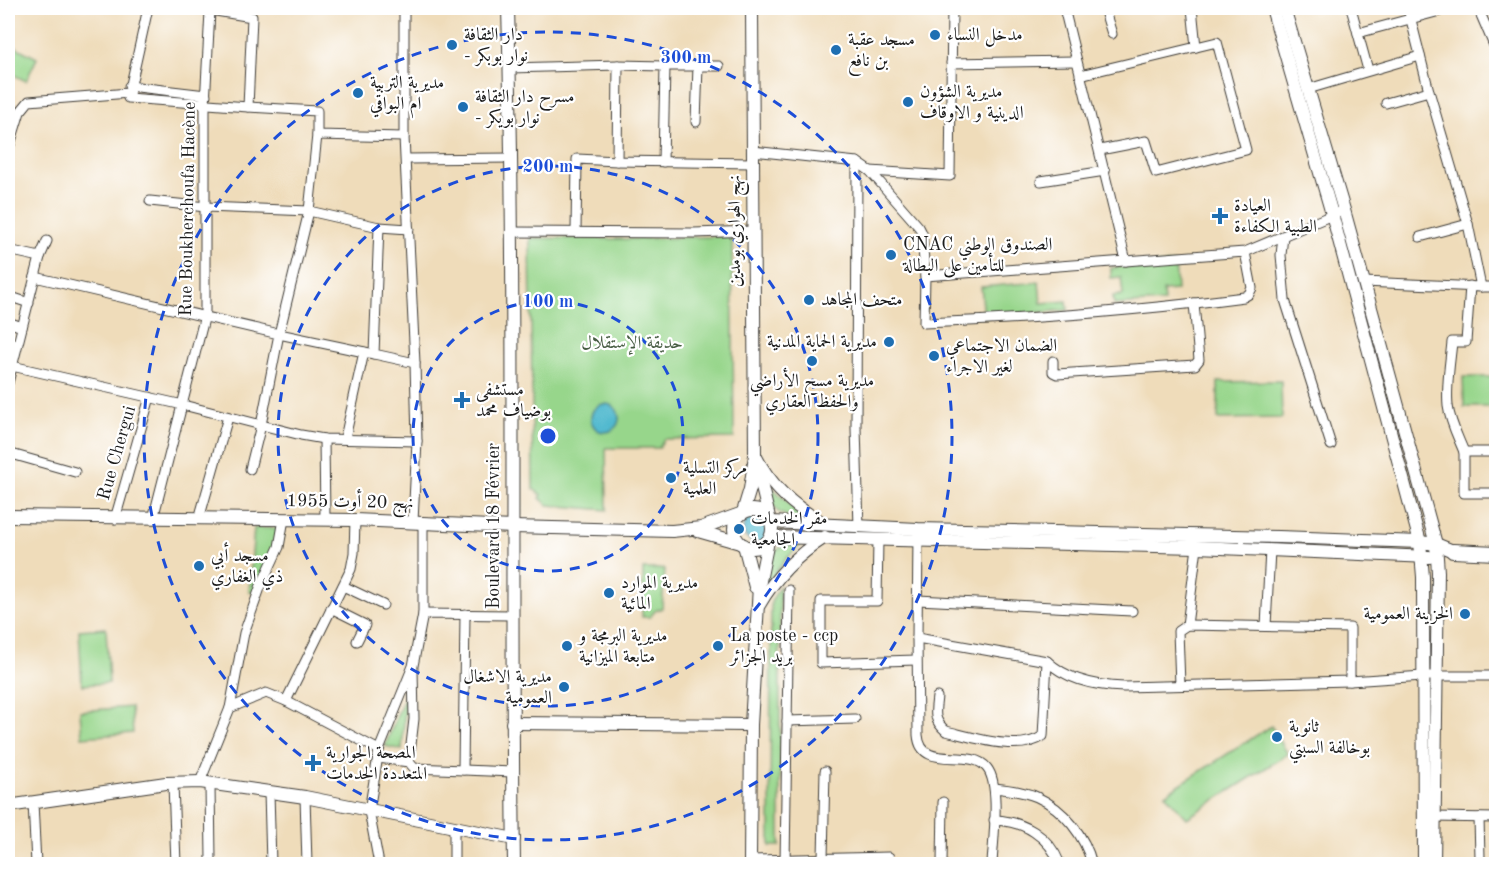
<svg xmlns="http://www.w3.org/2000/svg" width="1504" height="872" font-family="'Old Standard TT',Amiri,serif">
  <rect width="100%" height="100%" fill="#fff"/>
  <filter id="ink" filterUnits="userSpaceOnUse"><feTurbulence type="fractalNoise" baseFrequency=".0167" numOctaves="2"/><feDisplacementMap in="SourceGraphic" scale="12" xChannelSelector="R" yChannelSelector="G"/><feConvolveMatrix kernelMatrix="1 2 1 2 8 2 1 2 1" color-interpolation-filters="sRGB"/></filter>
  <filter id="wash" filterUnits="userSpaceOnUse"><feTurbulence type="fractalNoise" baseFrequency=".008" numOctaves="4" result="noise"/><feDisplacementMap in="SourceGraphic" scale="24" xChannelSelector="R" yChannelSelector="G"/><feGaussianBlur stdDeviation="1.35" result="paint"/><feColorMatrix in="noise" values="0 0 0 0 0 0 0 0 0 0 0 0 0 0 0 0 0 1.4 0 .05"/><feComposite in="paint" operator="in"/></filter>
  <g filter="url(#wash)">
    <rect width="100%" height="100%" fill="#efdcba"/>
    <g fill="#97d68b" stroke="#5a7954" stroke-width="1.5">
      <polygon points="8,43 37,58 26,81 8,72"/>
      <polygon points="732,236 734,438 664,439 659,448 606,448 607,510 548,505 540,498 542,495 533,489 530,238 630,239"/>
      <polygon points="1175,263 1177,290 1163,291 1164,302 1114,305 1113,296 1123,295 1121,277 1111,278 1111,268"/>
      <polygon points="1039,282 1041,303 1067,301 1068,310 984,317 981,287"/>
      <polygon points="1463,377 1496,377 1496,407 1464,407"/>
      <polygon points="1281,381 1282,418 1218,419 1218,382"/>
      <path d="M765,481L806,519C773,516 774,511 765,481Z"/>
      <polygon points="254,528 278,528 276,547 255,592 249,592"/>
      <path d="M804,542L786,559L765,586C763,557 775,543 804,542Z"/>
      <polygon points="643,569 665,569 662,608 655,611 650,617 642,617"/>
      <polygon points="780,585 780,846 770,846 771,602"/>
      <polygon points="106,628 109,683 82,685 79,630"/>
      <polygon points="406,693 402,750 385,746"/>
      <polygon points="131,707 133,733 82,737 80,711"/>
      <polygon points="1271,726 1288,754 1187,818 1165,794"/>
    </g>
    <g fill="#51b9cf" stroke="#366a76" stroke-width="1.5">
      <circle cx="605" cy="418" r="14"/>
      <circle cx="756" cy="529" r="13"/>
    </g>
  </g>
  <g filter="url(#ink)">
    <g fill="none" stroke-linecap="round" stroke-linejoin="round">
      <g stroke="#3c3934" stroke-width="11">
        <g id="street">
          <polyline points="148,8 128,98 248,107 252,17 198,8"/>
          <polyline points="404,8 404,137 415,363 417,441 413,522"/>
          <polyline points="1064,8 1126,261"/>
          <polyline points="1104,8 1112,34"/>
          <polyline points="1192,8 1196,47"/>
          <polyline points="1351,8 1368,70"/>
          <polyline points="1478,8 1496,50"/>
          <polyline points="1358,33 1451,8"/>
          <polyline points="951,63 1076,61"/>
          <polyline points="618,65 665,66 663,162"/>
          <polyline points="665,66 719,66"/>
          <polyline points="510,68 618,65 617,161 753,163"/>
          <polyline points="1080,75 1217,42 1246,150 1156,173 1146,141 1100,150"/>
          <polyline points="129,86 206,95"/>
          <polyline points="1308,89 1420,56"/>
          <polyline points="1386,103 1429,91"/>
          <polyline points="248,107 317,111 317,135 404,137"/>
          <polyline points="696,122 698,66"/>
          <polyline points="8,151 20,112 29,101 129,93"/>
          <polyline points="753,151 857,162 870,171 919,227 922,233 925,276"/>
          <polyline points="407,159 511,158"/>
          <polyline points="857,162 856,428 859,527"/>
          <polyline points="870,171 950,176 952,8"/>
          <polyline points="1041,181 1105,171"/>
          <polyline points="150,201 206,207 309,211 317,135"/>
          <polyline points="379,227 374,354 415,363"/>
          <polyline points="511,232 694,233 753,231"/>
          <polyline points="576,232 577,159 617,161"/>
          <polyline points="1283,236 1281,255 1285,300 1331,445"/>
          <polyline points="1420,237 1468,224"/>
          <polyline points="8,250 40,257"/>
          <path d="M1245,252L1252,288L1249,294L1244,297C1138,311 1031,319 924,323L925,276L1245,252L1344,210"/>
          <polyline points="35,277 279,334 261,425 250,469"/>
          <polyline points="1363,282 1481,287 1468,224 1429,91 1408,8"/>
          <polyline points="1481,287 1496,287"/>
          <polyline points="8,296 29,303"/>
          <polyline points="8,322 22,327"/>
          <polyline points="374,354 279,334 309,211 379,227 409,229"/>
          <polyline points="1053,361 1053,372 1057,374 1195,365 1199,360 1194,303"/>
          <polyline points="12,366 183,405 301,435 324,439 417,441"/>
          <polyline points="8,383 40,257 47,241"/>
          <polyline points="345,438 364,352"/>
          <polyline points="324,439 325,519"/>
          <path d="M1464,452C1458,437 1450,422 1448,406C1446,385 1450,363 1452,342H1466L1470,286"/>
          <polyline points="1496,452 1464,452 1464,493 1496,493"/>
          <polyline points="8,453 75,472"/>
          <polyline points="115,519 150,397"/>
          <polyline points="153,519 205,315 205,104 210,11"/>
          <polyline points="199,519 228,417"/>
          <polyline points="423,522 423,614"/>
          <path d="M918,534L917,638L1047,661C1067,680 1097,686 1124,687L1350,681L1423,676H1496"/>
          <polyline points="878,539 877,601 821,601 821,663 916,660"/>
          <polyline points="343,586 383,605"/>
          <polyline points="918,600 1132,611"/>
          <polyline points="331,608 365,625 357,641"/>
          <polyline points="1187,625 1197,547"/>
          <polyline points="1266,626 1270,550"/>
          <path d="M917,638L918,735C921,773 969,746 987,768C1001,785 993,842 992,864"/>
          <polyline points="1180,685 1178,631 1187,625 1350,628 1350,681"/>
          <path d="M937,697C935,713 933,720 946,731C972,737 1019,753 1043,736L1047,661"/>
          <polyline points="286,701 351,569 354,553 355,520"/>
          <polyline points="230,708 244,633 260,588 279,547 284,519"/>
          <polyline points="787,721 855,719"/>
          <polyline points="378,758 409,762 414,768 513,772"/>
          <polyline points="409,762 414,719 413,669"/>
          <polyline points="463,770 465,614"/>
          <polyline points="200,782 230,708 266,693 286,701 379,750"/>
          <polyline points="173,784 176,864"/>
          <polyline points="210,785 211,860"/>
          <path d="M995,788C1009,790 1024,791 1037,797C1064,809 1085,836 1092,864"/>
          <polyline points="269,792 271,864"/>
          <polyline points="305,797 307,864"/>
          <polyline points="33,802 36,864"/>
          <polyline points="1434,817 1496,818"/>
          <polyline points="1479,818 1480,858"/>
          <path d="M994,820C1024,821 1049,836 1060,864"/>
          <polyline points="823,858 825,771"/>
          <polyline points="750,860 889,857"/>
          <polyline points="379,864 369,811 379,750 413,666 423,614 511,615"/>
          <polyline points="454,864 454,827"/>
          <polyline points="785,864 789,590"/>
          <polyline points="942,864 943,802"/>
        </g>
      </g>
      <g stroke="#3c3934" stroke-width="14">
        <g id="secondary">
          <path d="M508,8C516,293 510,579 514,864"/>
          <polyline points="1272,8 1332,214 1420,542 1423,577 1424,864"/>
          <polyline points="1284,8 1344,210 1436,544 1438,572 1434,864"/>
          <path d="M755,455C769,484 794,507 823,523"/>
          <polyline points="757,466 769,517"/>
          <circle cx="753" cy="529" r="19"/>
          <polyline points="743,512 750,489 755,455 752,8"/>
          <polyline points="8,516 355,520 513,527 672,531 701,528 740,514"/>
          <polyline points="771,522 918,529 1279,537 1420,542 1436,544 1453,551"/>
          <polyline points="698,531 740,543"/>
          <polyline points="771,537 1197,547 1429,557"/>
          <polyline points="744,545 755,587"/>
          <path d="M759,605C775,577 797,555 825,537"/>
          <polyline points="512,723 751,725"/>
          <polyline points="8,806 166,783 200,782 305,797 514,839"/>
          <polyline points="750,864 751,725 759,586 768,541"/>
        </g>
      </g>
      <g stroke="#3c3934" stroke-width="16">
        <polyline id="primary" points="1453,551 1496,553"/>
      </g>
      <use href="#street" stroke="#fff" stroke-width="9"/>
      <use href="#secondary" stroke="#fff" stroke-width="12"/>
      <use href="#primary" stroke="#fff" stroke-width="14"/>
    </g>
  </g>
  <g fill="none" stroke="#1d4ed8" stroke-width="3" stroke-dasharray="10 8">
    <circle cx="548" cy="436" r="135"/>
    <circle cx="548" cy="436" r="270"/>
    <circle cx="548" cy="436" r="404"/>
  </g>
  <g fill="#1f6fb2" stroke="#fff" stroke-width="2">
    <circle cx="935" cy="35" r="6"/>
    <circle cx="452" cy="45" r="6"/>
    <circle cx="836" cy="50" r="6"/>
    <circle cx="358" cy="93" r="6"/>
    <circle cx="908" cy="102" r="6"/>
    <circle cx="463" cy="107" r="6"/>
    <path d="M1217 207h6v6h6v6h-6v6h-6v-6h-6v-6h6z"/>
    <circle cx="891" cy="255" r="6"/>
    <circle cx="809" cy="300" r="6"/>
    <circle cx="889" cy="342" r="6"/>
    <circle cx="934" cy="356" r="6"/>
    <circle cx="812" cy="361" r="6"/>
    <path d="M459 391h6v6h6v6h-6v6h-6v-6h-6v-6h6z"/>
    <circle cx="671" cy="478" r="6"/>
    <circle cx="739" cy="529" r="6"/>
    <circle cx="199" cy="566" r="6"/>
    <circle cx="609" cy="593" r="6"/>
    <circle cx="1465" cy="614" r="6"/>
    <circle cx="567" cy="646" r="6"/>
    <circle cx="718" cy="646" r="6"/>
    <circle cx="564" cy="687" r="6"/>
    <circle cx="1277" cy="737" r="6"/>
    <path d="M310 754h6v6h6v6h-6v6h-6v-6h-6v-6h6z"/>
  </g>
  <g text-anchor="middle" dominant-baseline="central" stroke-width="4.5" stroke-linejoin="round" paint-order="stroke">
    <g font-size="18" fill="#1c1c1c" stroke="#fff" text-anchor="start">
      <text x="464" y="35">دار الثقافة<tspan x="464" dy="21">- نوار بوبكر</tspan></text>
      <text x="947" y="35">مدخل النساء</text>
      <text x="848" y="40">مسجد عقبة<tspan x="848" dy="21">بن نافع</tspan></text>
      <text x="370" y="83">مديرية التربية<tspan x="370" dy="21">ام البواقي</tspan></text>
      <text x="920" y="92">مديرية الشؤون<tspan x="920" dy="21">الدينية و الاوقاف</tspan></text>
      <text x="475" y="97">مسرح دار الثقافة<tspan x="475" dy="21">- نوار بويكر</tspan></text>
      <text x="1234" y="206">العيادة<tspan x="1234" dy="21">الطبية الكفاءة</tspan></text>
      <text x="903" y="245">CNAC الصندوق الوطني<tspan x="903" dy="21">للتأمين على البطالة</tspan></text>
      <text x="821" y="300">متحف المجاهد</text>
      <text x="877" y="342" text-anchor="end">مديرية الحماية المدنية</text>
      <text x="946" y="346">الضمان الاجتماعي<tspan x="946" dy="21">لغير الاجراء</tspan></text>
      <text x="812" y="381" text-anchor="middle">مديرية مسح الأراضي<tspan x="812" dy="21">والحفظ العقاري</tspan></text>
      <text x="476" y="390">مستشفى<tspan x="476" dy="21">بوضياف محمد</tspan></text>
      <text x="683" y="468">مركز التسلية<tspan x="683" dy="21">العلمية</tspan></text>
      <text x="751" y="519">مقر الخدمات<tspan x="751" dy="21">الجامعية</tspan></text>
      <text x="211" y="556">مسجد أبي<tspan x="211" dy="21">ذي الغفاري</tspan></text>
      <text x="621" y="583">مديرية الموارد<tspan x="621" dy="21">المائية</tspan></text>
      <text x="1453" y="614" text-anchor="end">الخزينة العمومية</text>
      <text x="579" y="636">مديرية البرمجة و<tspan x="579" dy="21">متابعة الميزانية</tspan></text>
      <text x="730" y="636">La poste - ccp<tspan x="730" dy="21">بريد الجزائر</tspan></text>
      <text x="552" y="677" text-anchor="end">مديرية الاشغال<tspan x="552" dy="21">العمومية</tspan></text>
      <text x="1289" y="727">ثانوية<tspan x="1289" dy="21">بوخالفة السبتي</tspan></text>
      <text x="326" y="753">المصحة الجوارية<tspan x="326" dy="21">المتعددة الخدمات</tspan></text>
    </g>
    <g font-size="18" fill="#1c1c1c" stroke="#fff">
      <text transform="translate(188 209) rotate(-89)">Rue Boukherchoufa Hacène</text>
      <text transform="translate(735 231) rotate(-90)">نهج الهواري بومدين</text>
      <text transform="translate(117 453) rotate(-74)">Rue Chergui</text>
      <text transform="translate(350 502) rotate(1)">نهج 20 أوت 1955</text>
      <text transform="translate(494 526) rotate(-90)">Boulevard 18 Février</text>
    </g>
    <g font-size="18" fill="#475d43" stroke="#fff">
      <text x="632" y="343">حديقة الإستقلال</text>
    </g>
  </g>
  <circle cx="548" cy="436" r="9" fill="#1d4ed8" stroke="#fff" stroke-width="3"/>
  <g font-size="18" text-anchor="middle" font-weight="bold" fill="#1d4ed8" stroke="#fff" stroke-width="4.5" stroke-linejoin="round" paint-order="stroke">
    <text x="686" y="63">300 m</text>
    <text x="548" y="172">200 m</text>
    <text x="548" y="307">100 m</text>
  </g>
  <rect width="1504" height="872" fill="none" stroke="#fff" stroke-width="30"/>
</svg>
